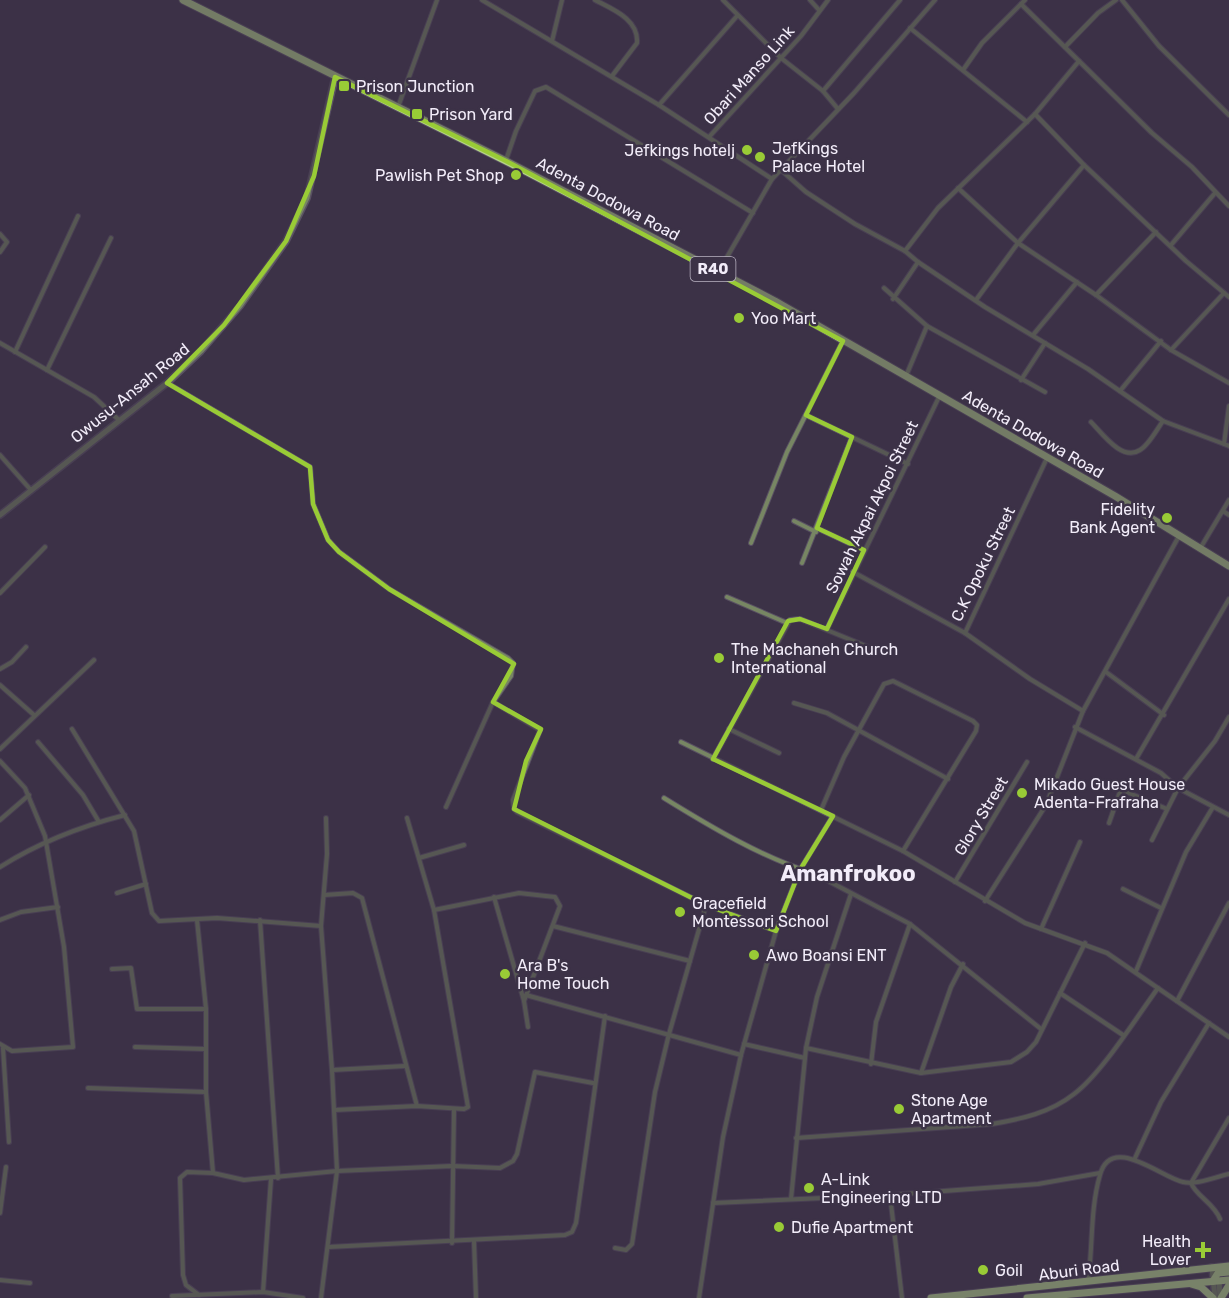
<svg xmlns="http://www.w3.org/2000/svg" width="1229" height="1298" font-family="Rubik,sans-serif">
  <rect width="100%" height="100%" fill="#3c3247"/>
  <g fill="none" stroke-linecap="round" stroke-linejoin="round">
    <g stroke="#595063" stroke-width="6">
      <g id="minor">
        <polyline points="482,0 659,105 772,179"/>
        <path d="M595,0C612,9 639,19 637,43L612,76"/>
        <polyline points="723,0 781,58 823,91 838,109"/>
        <polyline points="810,0 819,10"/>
        <polyline points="1122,0 1159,46 1229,115"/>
        <polyline points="1021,4 1079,61"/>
        <polyline points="910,28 1027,122"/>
        <polyline points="552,41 562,0"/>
        <polyline points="1065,47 1098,13 1116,0"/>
        <polyline points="963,70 982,43 1025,0"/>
        <polyline points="823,91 900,0"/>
        <polyline points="659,105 737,16"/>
        <polyline points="398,107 437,0"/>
        <polyline points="1035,114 1084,165 1186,261 1229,297"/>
        <polyline points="709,137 801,36 828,0"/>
        <polyline points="506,160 516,131 535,91 546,87 753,213"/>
        <polyline points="781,170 806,192 855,224 905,251 918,262 985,307 1088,369 1163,421 1224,444"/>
        <polyline points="958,188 1018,243 1096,295 1171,350 1229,383"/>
        <polyline points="0,234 7,242 0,252"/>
        <polyline points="1171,245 1215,193"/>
        <polyline points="905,251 938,208 1035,114 1079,61 1152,133 1192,167 1229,206"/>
        <polyline points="719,271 772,179 854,93 935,0"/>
        <polyline points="884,288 927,326 1045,392"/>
        <polyline points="1096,295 1156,232"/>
        <polyline points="893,299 918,262"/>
        <polyline points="976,300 1018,243 1084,165"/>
        <polyline points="1033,335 1077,282"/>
        <polyline points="0,343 94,397 119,420"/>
        <polyline points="1171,350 1224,293"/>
        <polyline points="15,352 78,216"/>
        <polyline points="47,370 111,238"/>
        <polyline points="906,376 927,326"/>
        <polyline points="1021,380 1045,343"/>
        <polyline points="167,383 310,467 313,504 328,540 339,552 389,589 508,658 513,663 511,676 493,702"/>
        <polyline points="1120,391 1161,341"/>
        <polyline points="1229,406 1224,444 1229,446"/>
        <polyline points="806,415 908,464"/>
        <path d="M1091,422C1102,433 1122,462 1140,450C1149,445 1157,429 1163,421"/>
        <polyline points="0,455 30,489"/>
        <polyline points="1223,511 1229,515"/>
        <polyline points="794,521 816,532"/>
        <polyline points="817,528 864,550"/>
        <polyline points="751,543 787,452 843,341"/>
        <polyline points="1201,547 1229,500"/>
        <polyline points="802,563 852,437"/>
        <polyline points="853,572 965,633 1047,458"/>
        <polyline points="0,593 45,547"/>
        <polyline points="727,597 787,623"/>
        <polyline points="827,629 939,397"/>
        <polyline points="965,633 1030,679 1083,711"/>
        <polyline points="0,669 12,662 26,647"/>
        <polyline points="1106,672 1164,715"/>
        <polyline points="0,685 34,715"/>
        <polyline points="794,703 827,713 948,779"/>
        <polyline points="1075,727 1161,773 1178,788 1229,815"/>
        <polyline points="72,729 134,831 152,913 159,921 217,918 321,926"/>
        <polyline points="729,729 779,753"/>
        <polyline points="38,742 83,795 99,822"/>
        <polyline points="681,742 903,851 1025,923 1107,953 1229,1037"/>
        <polyline points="0,749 94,660"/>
        <polyline points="713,759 790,620 800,619 878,651"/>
        <polyline points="1136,759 1229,599"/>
        <polyline points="0,761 25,788 45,836 64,947 73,1047 12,1051 0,1044"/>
        <polyline points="1103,782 1167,809"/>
        <path d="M664,798C711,827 763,858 815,874L910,924L1041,1029"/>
        <polyline points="446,807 493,702 540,730 513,800 514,809 517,812 706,905 776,931"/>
        <polyline points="821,810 844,757 884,684 893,681 973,721 977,725 976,731 903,851"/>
        <polyline points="0,820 29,795"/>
        <polyline points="1109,823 1121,789"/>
        <polyline points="1152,840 1178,788 1215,741 1229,717"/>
        <polyline points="419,858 464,845"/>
        <path d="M0,867C38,843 82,826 125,815"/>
        <polyline points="955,882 1027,762"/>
        <polyline points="1123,889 1161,908"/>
        <polyline points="117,893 146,884"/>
        <polyline points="324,895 353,893 362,898 417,1106"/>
        <polyline points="494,897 524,1001 528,1027"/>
        <polyline points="985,901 1046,805 1083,711 1179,536"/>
        <polyline points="434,910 519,893 555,897 560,906 524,1001"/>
        <polyline points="0,920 21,912 58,907"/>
        <polyline points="197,920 206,1009 206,1092 213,1173"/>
        <polyline points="260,920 278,1178"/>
        <polyline points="553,926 690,961"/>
        <polyline points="1041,929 1080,842"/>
        <polyline points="112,969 131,968 137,1009 206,1009"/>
        <polyline points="1136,971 1186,852 1213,807"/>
        <polyline points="1060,993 1123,1035"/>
        <polyline points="526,995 741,1055"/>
        <polyline points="1177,1001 1229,903"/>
        <polyline points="744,1044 805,1058"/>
        <polyline points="135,1047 205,1049"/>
        <polyline points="3,1048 9,1142"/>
        <polyline points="806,1048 921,1073 1011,1062 1027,1052 1036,1042 1085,943"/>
        <polyline points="871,1064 876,1022 910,924"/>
        <polyline points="332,1070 405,1066"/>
        <polyline points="921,1073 951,987 963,964"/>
        <polyline points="88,1088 206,1092"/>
        <polyline points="334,1110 417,1106 464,1109 468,1107 434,910 407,818"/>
        <path d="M796,1138L992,1124C1021,1119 1050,1113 1074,1094C1102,1073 1136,1018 1158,988"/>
        <polyline points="1135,1158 1161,1102 1209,1023"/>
        <polyline points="890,1195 1038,1184 1100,1173"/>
        <polyline points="791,1199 806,1048 817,997 851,894"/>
        <polyline points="713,1203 890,1195 902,1298"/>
        <polyline points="0,1213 6,1167"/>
        <path d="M1220,1219C1214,1203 1196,1196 1191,1183L1229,1118"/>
        <polyline points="474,1241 476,1298"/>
        <polyline points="452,1243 454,1109"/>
        <polyline points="328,1247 565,1235 572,1232 576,1223 605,1016"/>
        <polyline points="615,1248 626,1250 632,1244 655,1092 669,1034 706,905"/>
        <polyline points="0,1280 30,1283"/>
        <path d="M1088,1282C1093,1247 1090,1209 1100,1175C1111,1133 1162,1178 1183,1182C1197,1185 1215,1177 1229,1174"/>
        <polyline points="263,1292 271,1179"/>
        <polyline points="199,1295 186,1285 183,1275 180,1178 187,1172 213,1173 244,1180 337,1171 452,1166 500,1168 513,1161 517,1154 535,1072 593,1083"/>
        <polyline points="172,1296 263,1292 303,1298"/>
        <polyline points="321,1298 337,1171 332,1070 321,926 327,854 326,818"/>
        <polyline points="699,1298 723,1137 741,1055 776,931 800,870 833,816"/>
      </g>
    </g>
    <g stroke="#595063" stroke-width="8">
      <g id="tertiary">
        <polyline points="0,515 167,383 201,351 240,306 286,241 307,198 335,77"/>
        <polyline points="1212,1267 1215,1298"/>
        <polyline points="1219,1280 1220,1298"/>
      </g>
    </g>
    <g stroke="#595063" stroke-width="9">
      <polyline id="primary" points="183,0 506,161 775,301 1115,496 1229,566"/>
    </g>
    <g stroke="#595063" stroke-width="9">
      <g id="trunk">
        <polyline points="1213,1281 1218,1273 1229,1272"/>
        <polyline points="1191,1284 1201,1287 1213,1298"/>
        <polyline points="931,1298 1229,1266"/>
        <polyline points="1027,1298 1229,1280"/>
        <polyline points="1221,1298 1229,1285"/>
      </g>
    </g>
    <use href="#minor" stroke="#778663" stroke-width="4"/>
    <use href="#tertiary" stroke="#778663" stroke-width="5"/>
    <use href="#primary" stroke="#b6d48a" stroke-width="7"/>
    <use href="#trunk" stroke="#c2e492" stroke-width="7"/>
  </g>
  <path d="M0 0H1229V1298H0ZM335,77L506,161L843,341L806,415L852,437L817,528L864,550L827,629L800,619L788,621L713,759L833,816L800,870L776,931L706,905L514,809L526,761L541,729L493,702L514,664L389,589L339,552L328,540L313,504L310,467L167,383L224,325L286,241L314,176Z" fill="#3c3247" fill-opacity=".55" fill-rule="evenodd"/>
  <path fill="none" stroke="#99cb36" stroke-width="4.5" stroke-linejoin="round" d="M335,77L506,161L843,341L806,415L852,437L817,528L864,550L827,629L800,619L788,621L713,759L833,816L800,870L776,931L706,905L514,809L526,761L541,729L493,702L514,664L389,589L339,552L328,540L313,504L310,467L167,383L224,325L286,241L314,176Z"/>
  <g fill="#99cb36" stroke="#3c3247" stroke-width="2">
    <rect x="338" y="80" width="12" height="12" rx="3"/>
    <rect x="411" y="108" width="12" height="12" rx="3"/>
    <circle cx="747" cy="150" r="6"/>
    <circle cx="760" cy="157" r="6"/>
    <circle cx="516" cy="175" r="6"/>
    <circle cx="739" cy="318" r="6"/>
    <circle cx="1167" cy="518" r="6"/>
    <circle cx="719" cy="658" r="6"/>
    <circle cx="1022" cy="793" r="6"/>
    <circle cx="680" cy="912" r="6"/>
    <circle cx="754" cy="955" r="6"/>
    <circle cx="505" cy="974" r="6"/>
    <circle cx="899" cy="1109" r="6"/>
    <circle cx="809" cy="1188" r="6"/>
    <circle cx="779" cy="1227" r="6"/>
    <path d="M1200 1241h6v6h6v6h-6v6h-6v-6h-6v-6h6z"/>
    <circle cx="983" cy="1270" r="6"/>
  </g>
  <g text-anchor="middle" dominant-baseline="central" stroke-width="5" stroke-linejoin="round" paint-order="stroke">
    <rect fill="#3c3247" stroke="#bbb4c4" stroke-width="1.5" x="690.5" y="257" width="45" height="24" rx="4.5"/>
    <g font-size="15" font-weight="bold" fill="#f2ecf9">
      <text x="713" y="269">R40</text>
    </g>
    <g font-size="16" fill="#f2ecf9" stroke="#3c3247">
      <text transform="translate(749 75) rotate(-48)">Obari Manso Link</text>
      <text transform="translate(608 199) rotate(28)">Adenta Dodowa Road</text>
      <text transform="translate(130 393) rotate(-39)">Owusu-Ansah Road</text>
      <text transform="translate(1033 434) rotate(30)">Adenta Dodowa Road</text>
      <text transform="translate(872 507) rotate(-64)">Sowah Akpai Akpoi Street</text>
      <text transform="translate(983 564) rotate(-64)">C.K Opoku Street</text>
      <text transform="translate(981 816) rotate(-59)">Glory Street</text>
      <text transform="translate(1079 1270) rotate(-7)">Aburi Road</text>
    </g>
    <g font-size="16" fill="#f2ecf9" stroke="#3c3247" text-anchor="start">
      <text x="356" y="86">Prison Junction</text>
      <text x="429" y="114">Prison Yard</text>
      <text x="772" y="148">JefKings<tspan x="772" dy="18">Palace Hotel</tspan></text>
      <text x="735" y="150" text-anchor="end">Jefkings hotelj</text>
      <text x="504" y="175" text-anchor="end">Pawlish Pet Shop</text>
      <text x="751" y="318">Yoo Mart</text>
      <text x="1155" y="509" text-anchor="end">Fidelity<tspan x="1155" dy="18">Bank Agent</tspan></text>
      <text x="731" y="649">The Machaneh Church<tspan x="731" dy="18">International</tspan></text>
      <text x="1034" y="784">Mikado Guest House<tspan x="1034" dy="18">Adenta-Frafraha</tspan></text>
      <text x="692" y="903">Gracefield<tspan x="692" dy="18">Montessori School</tspan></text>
      <text x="766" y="955">Awo Boansi ENT</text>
      <text x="517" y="965">Ara B's<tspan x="517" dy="18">Home Touch</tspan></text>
      <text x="911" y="1100">Stone Age<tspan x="911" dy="18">Apartment</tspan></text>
      <text x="821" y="1179">A-Link<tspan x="821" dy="18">Engineering LTD</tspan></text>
      <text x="791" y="1227">Dufie Apartment</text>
      <text x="1191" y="1241" text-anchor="end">Health<tspan x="1191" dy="18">Lover</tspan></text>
      <text x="995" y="1270">Goil</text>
    </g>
    <g font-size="22" font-weight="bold" fill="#f2ecf9" stroke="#3c3247">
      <text x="848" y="873">Amanfrokoo</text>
    </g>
  </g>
</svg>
